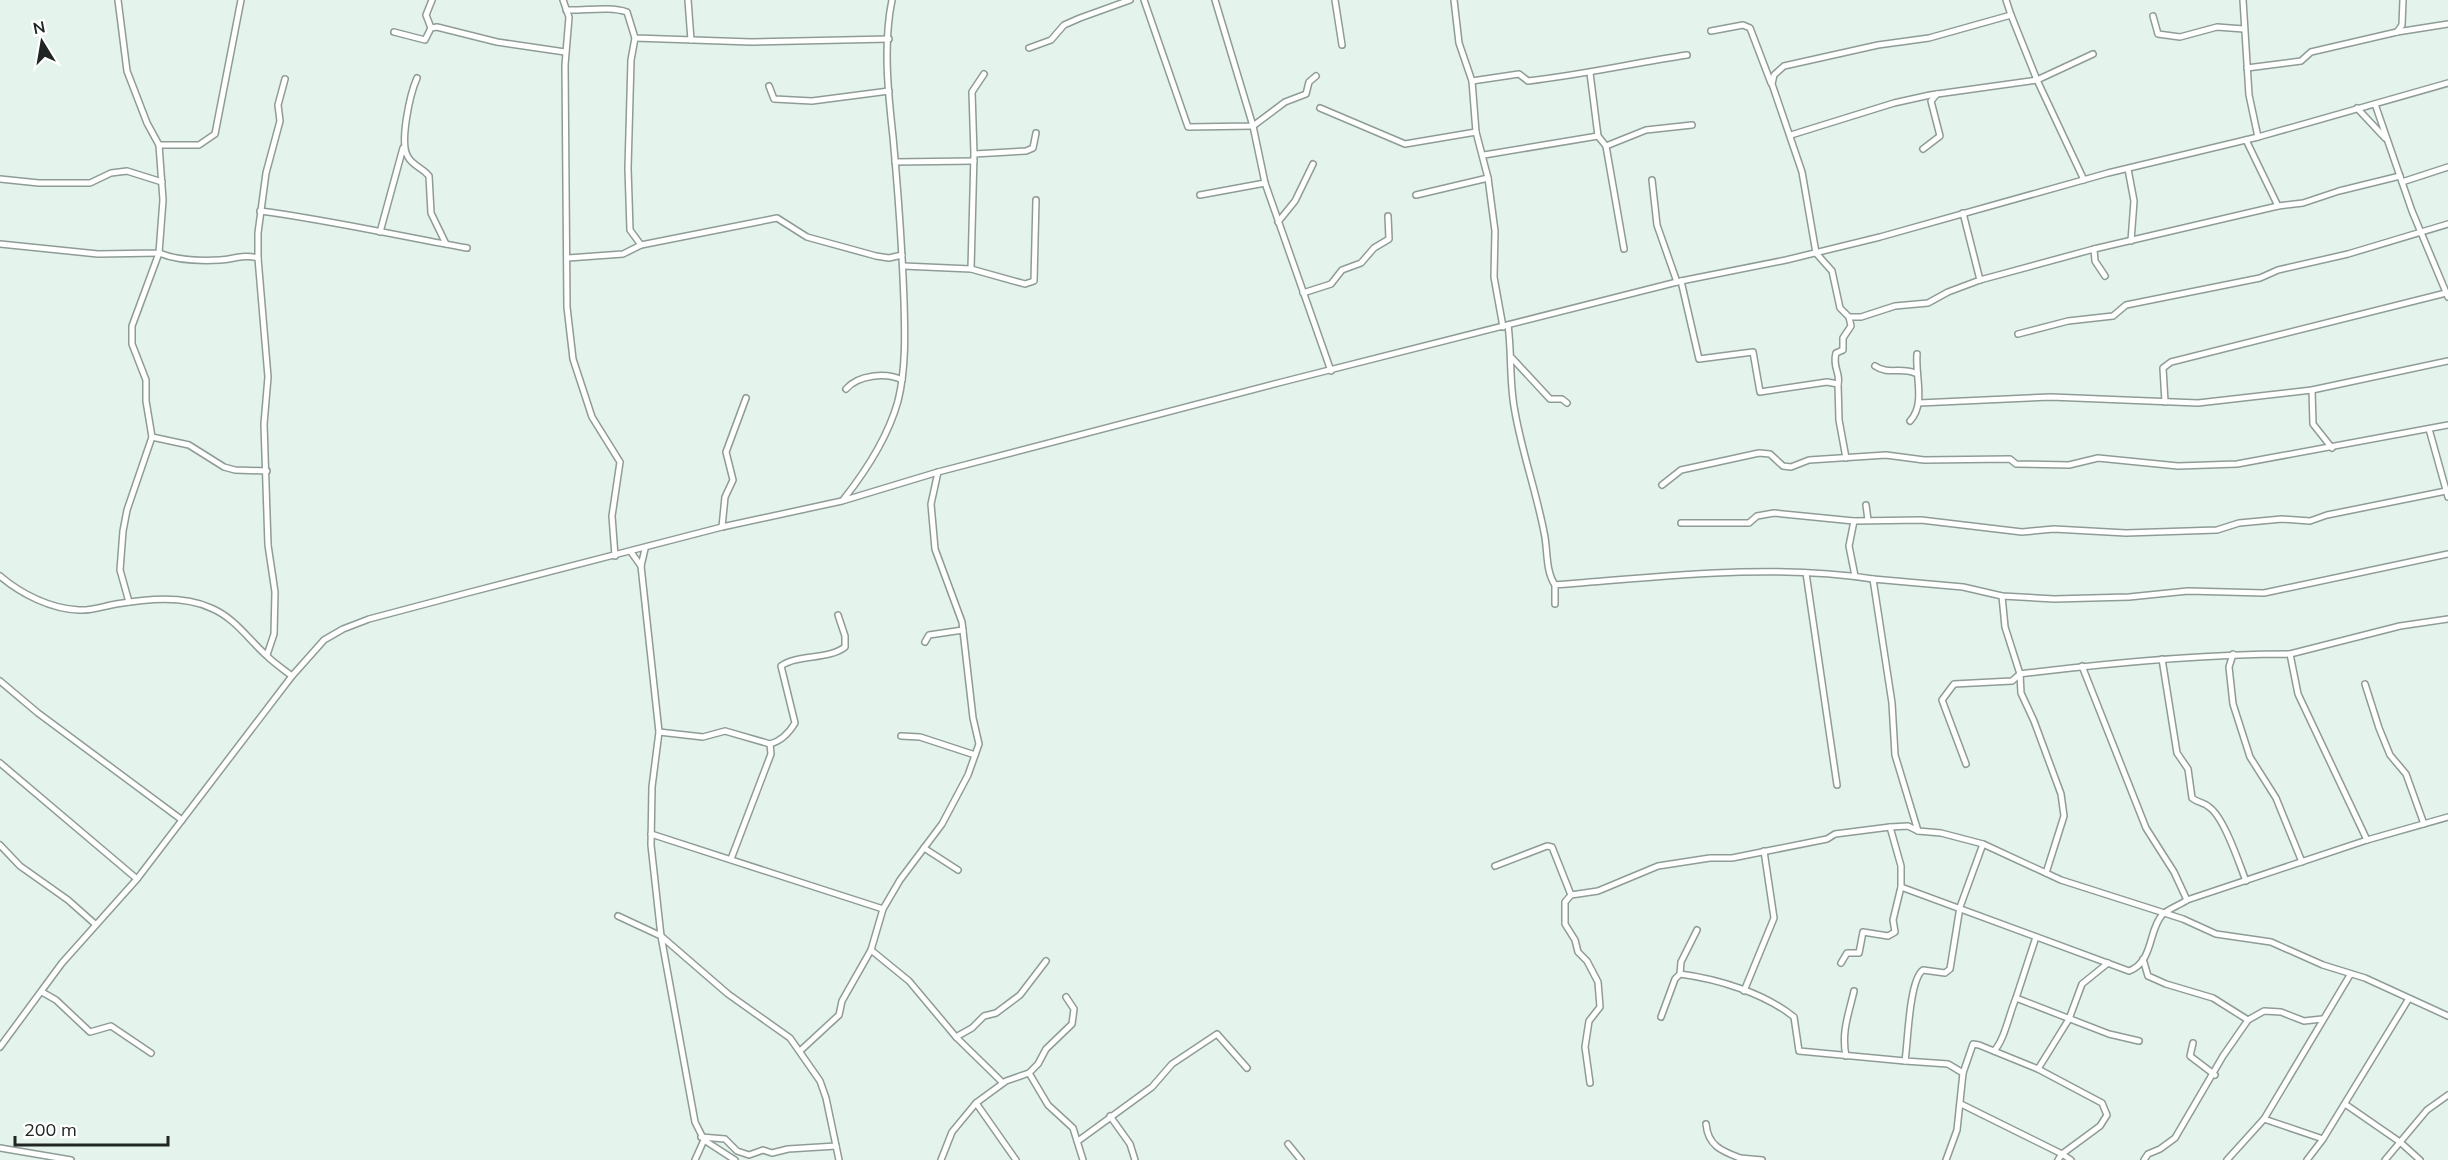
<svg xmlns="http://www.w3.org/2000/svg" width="2448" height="1160" font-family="Mulish,sans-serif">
  <rect width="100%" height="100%" fill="#e4f3eb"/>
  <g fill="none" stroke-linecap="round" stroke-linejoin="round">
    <g stroke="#8f9c96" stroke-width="8">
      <g id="minor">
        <polyline points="563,0 569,17 565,65 567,307 573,359 592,417 620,462 612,516 615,556"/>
        <polyline points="688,0 691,40"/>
        <polyline points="1144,0 1188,127 1253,126 1285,102 1306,94 1309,82 1316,76"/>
        <polyline points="1215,0 1253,126 1265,183 1331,371"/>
        <polyline points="1335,0 1342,45"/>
        <polyline points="1454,0 1459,43 1472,81 1476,132 1488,178 1495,231 1494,277 1503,327"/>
        <polyline points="2006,0 2011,15"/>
        <polyline points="2243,0 2249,95 2258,137"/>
        <path d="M566,10C585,11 609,6 627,12L635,38L751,42L889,39"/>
        <polyline points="2153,16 2158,34 2180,37 2217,27 2244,29"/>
        <polyline points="431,28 426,15 432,0"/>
        <polyline points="1711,31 1743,25 1750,28 1771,83"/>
        <polyline points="394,32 425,40 431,28 437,27 497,42 565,52"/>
        <polyline points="2397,32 2448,24"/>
        <polyline points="635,38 631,60 628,168 630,230 641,245"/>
        <polyline points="1029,48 1051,40 1064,25 1080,18 1130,0"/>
        <polyline points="2247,68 2301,61 2311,52 2397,32 2402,25 2403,0"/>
        <polyline points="1590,73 1598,136 1606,146 1646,130 1692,125"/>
        <path d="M417,78C410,94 399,143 408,157C413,166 423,168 429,176L431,213L446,244"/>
        <path d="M1472,81L1519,74L1528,81C1581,75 1634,63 1687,55"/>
        <polyline points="769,86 774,99 812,101 889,91"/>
        <polyline points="2375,104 2412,211 2448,297"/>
        <polyline points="1320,108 1405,144 1476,132"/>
        <polyline points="2357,108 2385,138"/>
        <polyline points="1791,135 1894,103 1930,95 2037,80 2093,54"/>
        <polyline points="2246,140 2278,206"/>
        <polyline points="159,145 199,145 215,134 241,0"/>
        <polyline points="1606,146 1624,249"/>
        <polyline points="1923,149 1940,136 1931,101 1937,94"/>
        <polyline points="974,154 972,92 984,74"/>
        <polyline points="1484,155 1598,136"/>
        <polyline points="895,162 974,161"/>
        <polyline points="2128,169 2134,201 2131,241"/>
        <polyline points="0,179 39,183 90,183 111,173 127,171 162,182"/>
        <polyline points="1652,180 1657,225 1677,282"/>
        <polyline points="2084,180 2037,80 2011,15 1929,38 1878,45 1784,66 1774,75 1772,84 1802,172 1816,253 1832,271 1840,308 1849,317 1861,317 1895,306 1928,303 1948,292 1980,280 2094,249 2278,206 2303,203 2339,191 2400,176"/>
        <polyline points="2402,182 2448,167"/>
        <polyline points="1200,195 1265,183"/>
        <polyline points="1416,195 1488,178"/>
        <path d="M260,211C330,220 398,236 467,248"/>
        <polyline points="1963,213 1980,280"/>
        <polyline points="1278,222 1295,201 1313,164"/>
        <polyline points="380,232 403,148"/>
        <polyline points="0,244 98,254 159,253 163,200 159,145 147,123 127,71 118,0"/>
        <polyline points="2094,249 2095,261 2105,276"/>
        <polyline points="258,258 258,233 266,173 280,121 278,105 285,79"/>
        <polyline points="568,258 623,254 641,245 777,218 807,237 876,256 889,258 902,255"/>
        <polyline points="903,266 971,269 1025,284 1034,281 1036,200"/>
        <polyline points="971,269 974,154 1026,151 1033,148 1036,133"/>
        <polyline points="1681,281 1699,359 1753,352 1760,392 1827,382 1838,384 1839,420 1846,458"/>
        <polyline points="1303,293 1331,284 1342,270 1361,263 1374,248 1389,239 1388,216"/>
        <path d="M1508,325C1512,354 1509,382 1515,412C1522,452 1536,491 1544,532C1548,549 1545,570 1555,585"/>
        <polyline points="2018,334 2068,321 2113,316 2126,305 2260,278 2278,270 2348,254 2448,224"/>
        <polyline points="1512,358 1550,399 1562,399 1567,403"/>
        <path d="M1875,366C1888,375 1901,367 1915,373"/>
        <path d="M1838,384C1841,373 1832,368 1836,353L1843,350V338L1851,326L1849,317"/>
        <path d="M846,389C858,375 886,372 902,380"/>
        <polyline points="2312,390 2313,424 2332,448"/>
        <polyline points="2165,402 2163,368 2171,362 2446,293"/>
        <polyline points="1919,403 2051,397 2198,403 2312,390 2448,361"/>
        <path d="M1910,421C1926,404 1915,376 1917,354"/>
        <polyline points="2429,429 2448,497"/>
        <polyline points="152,437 189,445 224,467 235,470 267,471"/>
        <polyline points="1662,485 1681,470 1759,453 1770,454 1783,466 1791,467 1809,460 1886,455 1924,460 2010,459 2016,464 2069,465 2098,458 2178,466 2237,464 2448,425"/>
        <path d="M843,500C866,471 888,437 898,401C906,369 905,334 904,301C902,246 898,191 893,137C888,92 883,44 892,0"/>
        <polyline points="1866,505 1868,520"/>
        <polyline points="1681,523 1749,523 1757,516 1774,513 1854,521"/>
        <polyline points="722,527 725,497 733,480 726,452 746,398"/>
        <polyline points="645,549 641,566 659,732 652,787 651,845 661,936 695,1122 704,1140 735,1160"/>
        <polyline points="631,552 641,566"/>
        <polyline points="1806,573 1837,785"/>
        <path d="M0,576C21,594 51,609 79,610C91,611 104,606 116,604C146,599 183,595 211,608C235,618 248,639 267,656C274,663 283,669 292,676"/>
        <polyline points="1855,576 1849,546 1854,521 1921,520 2022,532 2054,529 2126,533 2217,530 2239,523 2282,519 2310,521 2327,515 2446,491"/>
        <polyline points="2002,596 2005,627 2020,674 2021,693 2034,721 2061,794 2064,816 2046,873"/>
        <path d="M129,602L120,570L123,531L127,510L152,437L146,401V380L132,344V326L159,253C176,260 201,261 220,260C234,259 244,254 258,258L268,377L264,424L268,545L275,592L274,634L267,655"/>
        <path d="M1555,604V585C1660,577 1769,563 1873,579"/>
        <polyline points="925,642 929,635 963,630"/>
        <polyline points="2233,654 2229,667 2233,704 2250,757 2276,798 2302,862"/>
        <polyline points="2290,654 2400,626 2448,619"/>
        <path d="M2162,659L2177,753L2188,769L2192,798C2198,803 2204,802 2209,807C2224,817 2239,863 2246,881"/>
        <polyline points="2082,666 2146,828 2174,872 2187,900"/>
        <polyline points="0,681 38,713 182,820"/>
        <polyline points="2365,684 2379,728 2390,755 2406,774 2424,824"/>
        <polyline points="659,732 703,737 725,731 770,744"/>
        <polyline points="901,736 920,737 975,755"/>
        <polyline points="0,763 137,879"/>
        <path d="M1966,764L1942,700L1954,684L2012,681L2020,674C2109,663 2199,654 2290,654L2298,694L2367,840"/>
        <polyline points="1918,831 1895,755 1892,703 1873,579 1963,587 2002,596 2054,599 2129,597 2188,591 2264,593 2448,554"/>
        <polyline points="651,834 883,909"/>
        <path d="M1983,844L1941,833L1918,831L1908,826L1890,827L1901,866V887L2129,971C2154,961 2148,931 2162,915C2168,909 2180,905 2187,900L2367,840L2448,817"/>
        <polyline points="0,845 20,866 68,900 95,924"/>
        <polyline points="924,848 958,870"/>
        <path d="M731,859L771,754L770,744C781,741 789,733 795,723L781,666C798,654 828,660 845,647V636L838,615"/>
        <polyline points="1495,866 1547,846 1552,847 1571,895"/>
        <polyline points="618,916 661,936 728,994 790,1038 820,1081 826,1098 839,1160"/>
        <polyline points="871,950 909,981 956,1037 1003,1083"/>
        <polyline points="2143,959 2148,976 2166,984 2213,998 2248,1020"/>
        <polyline points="1841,963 1847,953 1859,953 1863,932 1888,936 1895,932 1893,920 1901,887"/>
        <polyline points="1680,974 1681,962 1697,930"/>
        <polyline points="1744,991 1774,918 1764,851"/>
        <polyline points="42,992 56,1000 90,1032 111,1026 151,1053"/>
        <polyline points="2016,998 2036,937"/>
        <path d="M1661,1017L1675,979L1680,974C1718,979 1764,993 1794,1017L1799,1051L1905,1061"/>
        <polyline points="956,1037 972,1028 984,1016 996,1013 1020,995 1046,961"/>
        <polyline points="2193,1043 2190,1056 2215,1075"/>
        <polyline points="0,1047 62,963 137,879 292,676 324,640 343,629 369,619 467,593 722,527 842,501 938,472 1282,382 1681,281 1786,260 1880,237 2108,173 2258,137 2448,83"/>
        <polyline points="800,1051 839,1015 842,1001 871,950 883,909 900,880 942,824 968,775 979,744 973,718 962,622 935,549 931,504 938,472"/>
        <path d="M1994,1051C2005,1039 2009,1014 2016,998L2109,1034L2139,1041"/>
        <path d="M1846,1056C1841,1032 1849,1013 1854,991"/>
        <polyline points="1029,1073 1048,1105 1073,1128 1083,1160"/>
        <path d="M1963,1073L1948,1064L1905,1061C1908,1042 1909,980 1923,970L1945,973L1950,969L1960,907L1983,844L2061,880L2183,919L2216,934L2271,942L2323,965L2365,978L2448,1016"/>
        <polyline points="1590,1083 1585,1047 1589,1021 1600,1007 1598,982 1587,961 1578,952 1575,940 1565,924 1565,902 1571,895 1598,891 1658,866 1710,858 1732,858 1827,839 1835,834 1890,827"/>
        <polyline points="976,1103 1016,1160"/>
        <polyline points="1961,1104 2062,1154 2100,1126 2107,1115 2102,1103 2038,1069 2069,1019 2082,984 2108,963"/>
        <polyline points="2345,1104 2400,1142 2420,1160"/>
        <polyline points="1110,1116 1130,1144 1135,1160"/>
        <polyline points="2264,1119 2323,1139"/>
        <path d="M1706,1124C1708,1146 1722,1151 1740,1158"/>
        <polyline points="701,1137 725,1139 737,1151 749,1155 763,1150 772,1153 788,1149 836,1146"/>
        <polyline points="1078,1141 1152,1087 1172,1064 1217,1034 1247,1068"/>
        <polyline points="1288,1144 1301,1160"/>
        <polyline points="0,1148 71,1160"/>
        <polyline points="1740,1158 1762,1160"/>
        <polyline points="695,1160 704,1140"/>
        <polyline points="941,1160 952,1132 976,1103 1006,1081 1029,1073 1038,1064 1046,1049 1072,1024 1074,1009 1066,997"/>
        <polyline points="1946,1160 1957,1130 1963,1073 1973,1044 1979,1045 2038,1069"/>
        <polyline points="2058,1160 2062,1154 2071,1160"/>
        <polyline points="2144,1160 2148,1154 2160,1149 2175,1138 2223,1056 2248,1020 2264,1011 2281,1012 2304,1021 2322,1019"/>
        <polyline points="2227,1160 2264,1119 2350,975"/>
        <polyline points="2307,1160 2323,1139 2408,1000"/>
        <polyline points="2385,1160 2427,1110 2448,1095"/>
      </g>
    </g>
    <use href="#minor" stroke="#fff" stroke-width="5"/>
  </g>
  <g transform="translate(42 42) rotate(349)" stroke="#ffffff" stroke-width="4.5" paint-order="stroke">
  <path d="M0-4.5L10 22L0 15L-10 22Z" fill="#202623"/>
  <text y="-9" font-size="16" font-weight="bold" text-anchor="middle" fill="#202623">N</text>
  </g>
  <path d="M15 1136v9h153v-9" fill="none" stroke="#202623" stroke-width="3"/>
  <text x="24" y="1136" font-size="18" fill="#202623" stroke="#ffffff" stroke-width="4.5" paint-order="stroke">200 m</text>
</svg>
